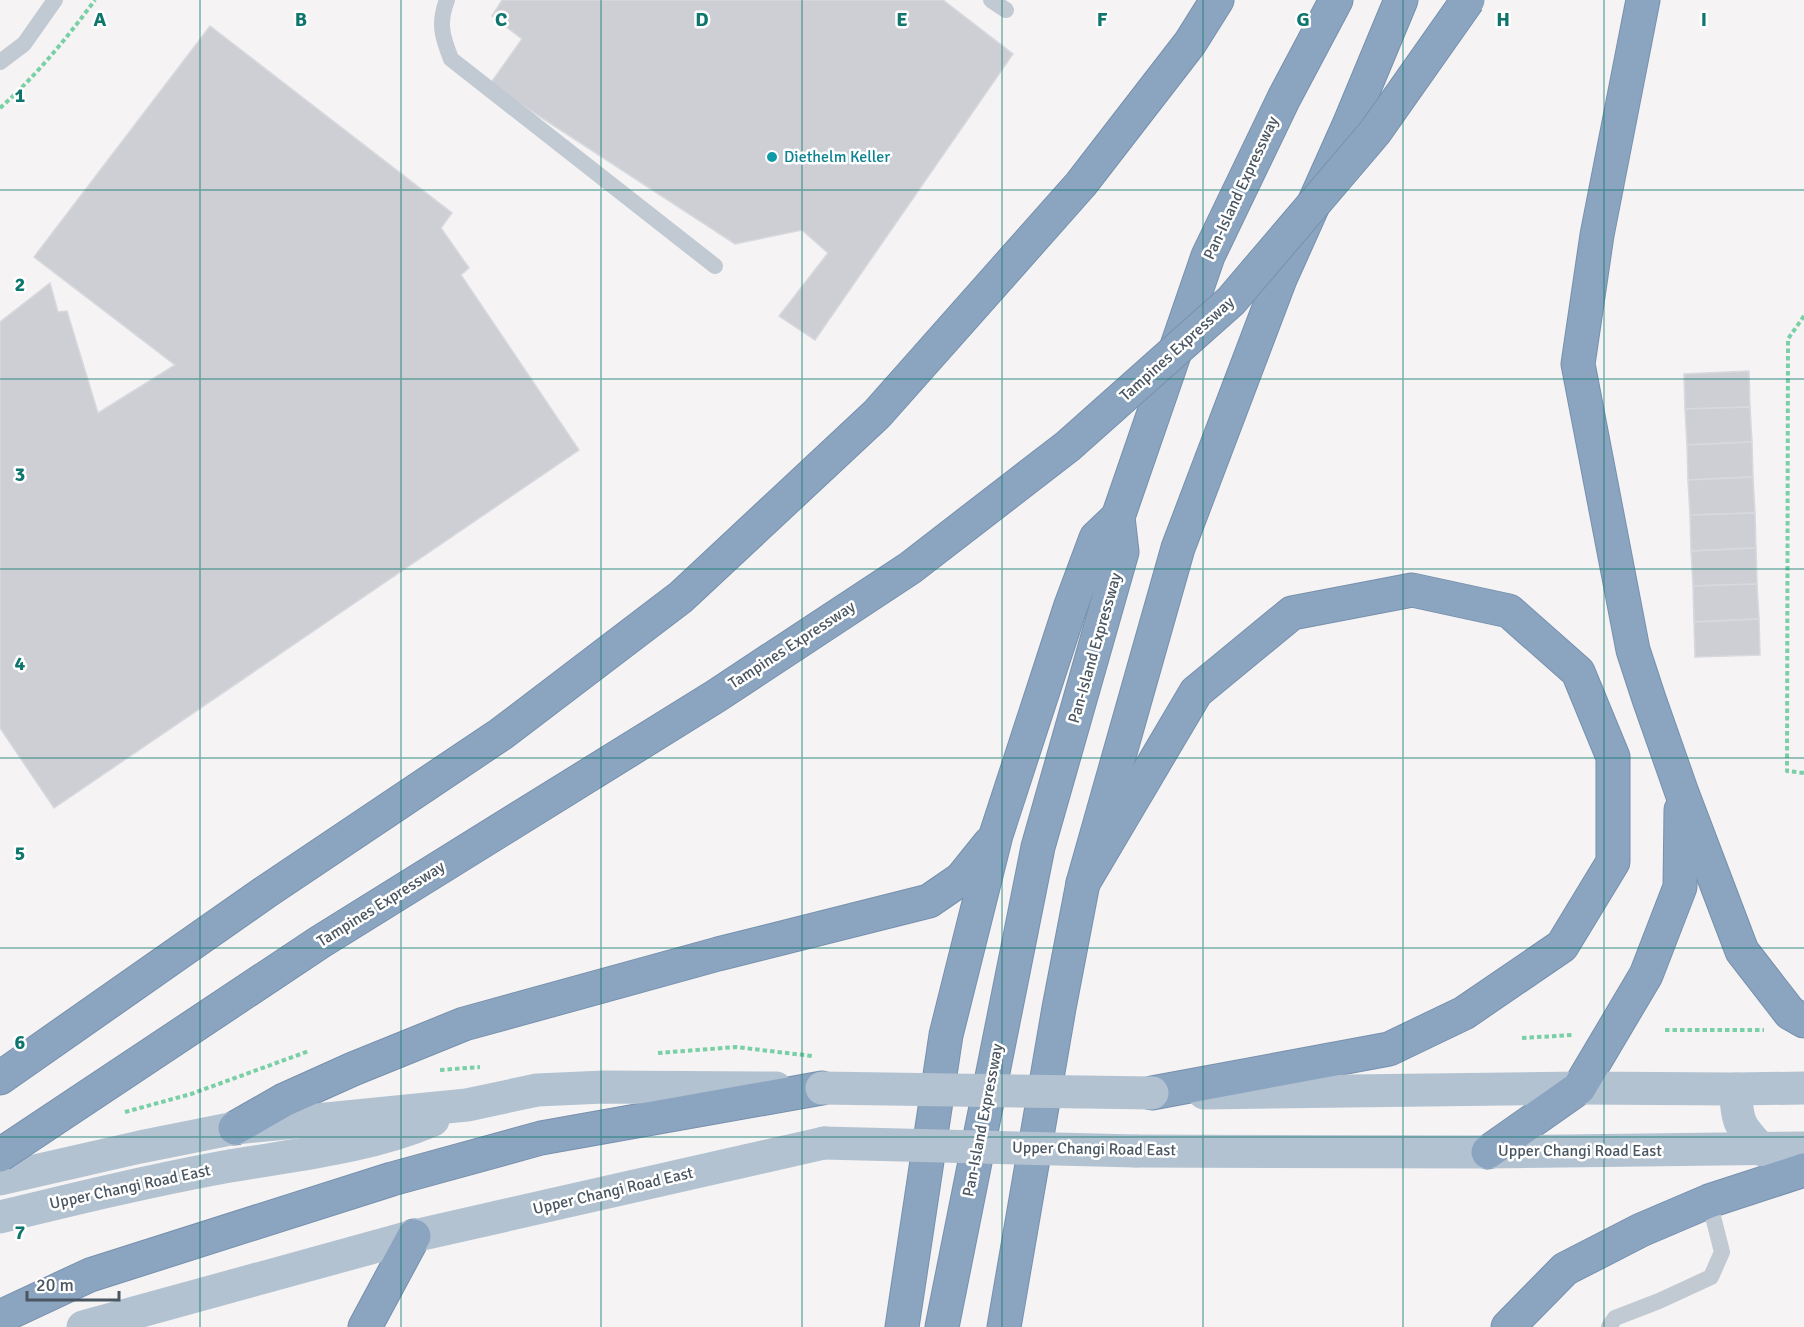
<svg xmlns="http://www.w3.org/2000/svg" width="1804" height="1327" font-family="Signika,sans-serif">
  <rect width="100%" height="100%" fill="#f5f3f3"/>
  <g fill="#cdcfd5" stroke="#d7d9de" stroke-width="1.5">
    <polygon points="502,0 943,0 1013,54 815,340 779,316 828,253 802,230 735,244 490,84 522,39 492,16"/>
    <polygon points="210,26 452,213 441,228 469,268 461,275 579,450 54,808 0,728 0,322 50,283 58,312 67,311 98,413 175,365 34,257"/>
    <polygon points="1749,371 1750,407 1685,409 1684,374"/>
    <polygon points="1750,407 1752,442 1687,445 1685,409"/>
    <polygon points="1752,442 1753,477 1688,480 1687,445"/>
    <polygon points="1753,477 1755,513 1690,515 1688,480"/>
    <polygon points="1755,513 1756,548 1691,551 1690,515"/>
    <polygon points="1756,548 1757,584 1693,586 1691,551"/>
    <polygon points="1757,584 1759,619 1694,622 1693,586"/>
    <polygon points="1759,619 1760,655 1695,657 1694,622"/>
  </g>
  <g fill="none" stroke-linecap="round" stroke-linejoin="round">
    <g stroke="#7690ad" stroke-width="35">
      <g id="motorway">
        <polyline points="1643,0 1597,235 1578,364 1633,650 1649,699 1682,793 1742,951 1790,1013 1804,1021"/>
        <polyline points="1083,883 1196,692 1292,613 1412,590 1509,611 1578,672 1613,757 1613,862 1562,946 1464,1013 1389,1049 1152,1093"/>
        <polyline points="0,1078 267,891 501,734 681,597 877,414 1081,184 1190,43 1217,0"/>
        <polyline points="235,1128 284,1100 353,1069 464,1024 718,954 929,901 961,879 990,843"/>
        <polyline points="1488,1152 1579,1088 1646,975 1680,887 1681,810"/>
        <polyline points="0,1317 90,1275 392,1179 541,1138 822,1088"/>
        <polyline points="365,1327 414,1236"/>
        <polyline points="902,1327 946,1035 996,835 1071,605 1096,538 1118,517"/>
        <polyline points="942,1327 1038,847 1122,552 1118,517 1208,256 1284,98 1336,0"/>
        <polyline points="1004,1327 1059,1008 1083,883 1178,548 1280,279 1349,125 1401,0"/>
        <polyline points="1508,1327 1565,1269 1641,1230 1709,1201 1804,1170"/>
      </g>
    </g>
    <g stroke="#7ad0a6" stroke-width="4" stroke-dasharray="4.5 3" stroke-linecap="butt">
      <path d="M0,108C36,76 66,39 95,0"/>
      <polyline points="1804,316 1788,339 1787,771 1804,773"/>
      <polyline points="1665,1030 1764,1030"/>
      <polyline points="1522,1038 1572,1035"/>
      <polyline points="658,1053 736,1047 812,1056"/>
      <polyline points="440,1070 480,1067"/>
      <polyline points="125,1112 191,1094 309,1051"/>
    </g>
    <g stroke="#c1cad2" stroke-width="16">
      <path d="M447,0C438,23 442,36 451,59L715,266"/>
      <polyline points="991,0 1006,10"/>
      <polyline points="0,62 24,44 55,0"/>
      <polyline points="1609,1327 1615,1318 1659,1301 1711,1277 1722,1252 1709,1201"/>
    </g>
    <g stroke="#b3c2d1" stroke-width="33">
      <path d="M1736,1089C1736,1122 1740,1127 1762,1150"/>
      <polyline points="1204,1093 1579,1088 1736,1089 1804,1088"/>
      <polyline points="1136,1151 1488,1152 1804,1148"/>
      <polyline points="0,1179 140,1147 235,1128 467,1105 537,1090 604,1087 776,1088"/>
      <path d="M0,1217C74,1199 148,1181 224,1167C294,1155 367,1148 433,1120"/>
      <polyline points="83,1327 414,1236 824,1143"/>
    </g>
    <use href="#motorway" stroke="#8ba5c1" stroke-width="33"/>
    <g stroke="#7690ad" stroke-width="35" stroke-linecap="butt">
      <polyline id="motorway-bridge" points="0,1155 320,942 716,696 910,568 1068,446 1231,301 1375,132 1468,0"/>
    </g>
    <g stroke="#b3c2d1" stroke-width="33">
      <polyline points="822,1088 1152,1093"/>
      <polyline points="824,1143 1136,1151"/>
    </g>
    <use href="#motorway-bridge" stroke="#8ba5c1" stroke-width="33"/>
  </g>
  <path fill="none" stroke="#0f766e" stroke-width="1.5" stroke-opacity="0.55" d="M200,0V1327M401,0V1327M601,0V1327M802,0V1327M1002,0V1327M1203,0V1327M1403,0V1327M1604,0V1327M0,190H1804M0,379H1804M0,569H1804M0,758H1804M0,948H1804M0,1137H1804"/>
  <circle fill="#0f9aa8" stroke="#fff" stroke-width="2" cx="772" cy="157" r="6"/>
  <g text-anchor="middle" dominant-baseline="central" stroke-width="5" stroke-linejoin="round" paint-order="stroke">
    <g font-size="16" fill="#0d838f" stroke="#fff" text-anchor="start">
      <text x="784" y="157">Diethelm Keller</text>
    </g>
    <g font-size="16" fill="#4a5661" stroke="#fff">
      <text transform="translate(1241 188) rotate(-65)">Pan-Island Expressway</text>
      <text transform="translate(1177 349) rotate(-42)">Tampines Expressway</text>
      <text transform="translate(792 645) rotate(-33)">Tampines Expressway</text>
      <text transform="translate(1095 648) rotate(-74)">Pan-Island Expressway</text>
      <text transform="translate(381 904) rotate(-32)">Tampines Expressway</text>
      <text transform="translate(983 1120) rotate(-79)">Pan-Island Expressway</text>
      <text transform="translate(1094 1149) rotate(1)">Upper Changi Road East</text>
      <text x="1580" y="1151">Upper Changi Road East</text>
      <text transform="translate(130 1187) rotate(-12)">Upper Changi Road East</text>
      <text transform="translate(613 1191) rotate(-13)">Upper Changi Road East</text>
    </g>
  </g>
  <g font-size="20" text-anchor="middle" font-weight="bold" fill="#0f766e" stroke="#fff" stroke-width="5" stroke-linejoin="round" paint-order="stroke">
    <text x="100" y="26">A</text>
    <text x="301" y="26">B</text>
    <text x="501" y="26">C</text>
    <text x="702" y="26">D</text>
    <text x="902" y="26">E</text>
    <text x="1102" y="26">F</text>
    <text x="1303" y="26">G</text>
    <text x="1503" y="26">H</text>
    <text x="1704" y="26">I</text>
    <text x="20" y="102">1</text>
    <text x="20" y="291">2</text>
    <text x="20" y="481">3</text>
    <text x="20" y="670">4</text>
    <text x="20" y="860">5</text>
    <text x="20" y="1049">6</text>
    <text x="20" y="1239">7</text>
  </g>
  <path d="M27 1291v9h92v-9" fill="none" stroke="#4a5661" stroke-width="3"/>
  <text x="36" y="1291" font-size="18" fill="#4a5661" stroke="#ffffff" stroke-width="4.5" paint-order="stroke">20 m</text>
</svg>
